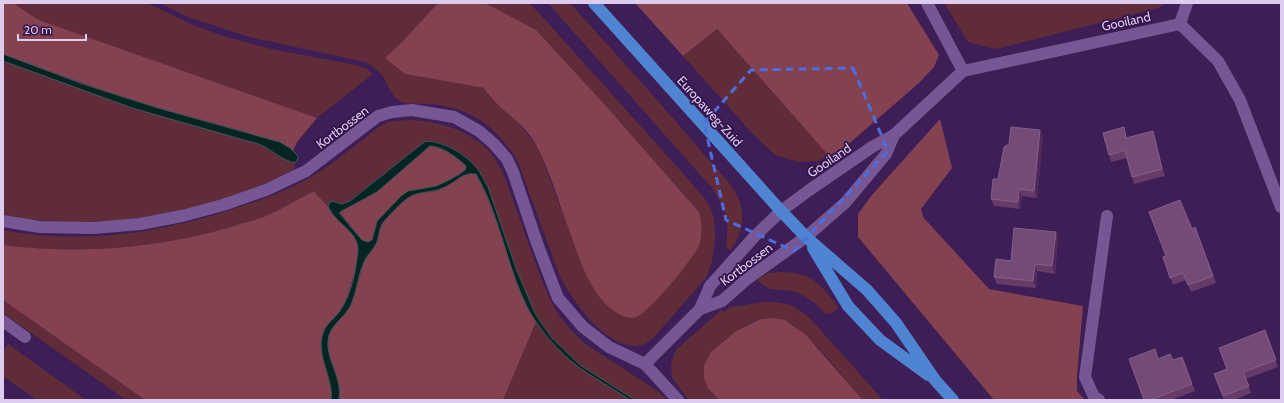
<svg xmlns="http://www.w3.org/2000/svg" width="1284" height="403" font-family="Cabin,sans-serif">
  <rect width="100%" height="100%" fill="#3d1e56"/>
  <g fill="#5f2c38">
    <polygon points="13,3 147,3 193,25 220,35 271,49 356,65 367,69 373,74 317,118 39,20"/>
    <path d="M159,3H438L402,42L386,58L405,74L484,88L489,96L518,123L534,142L542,158L581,262L597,293L699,212L606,106L536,31L485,3H529L540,14L689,180C696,189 706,198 710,207C719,225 715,260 706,278L655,336C650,341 643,346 636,346C604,346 571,299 559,274L518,162C498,128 473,109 433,104C425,103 409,105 402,102C391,97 389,87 384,78C380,71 372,66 365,62L249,37L188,17Z"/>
    <path d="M548,3H570C614,52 659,101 701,151C712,164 733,184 739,199C746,216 741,237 730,251L726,246C730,220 726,208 711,187Z"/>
    <polygon points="944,3 1166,3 1158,8 996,49 968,42"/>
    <polygon points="717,29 829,156 818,161 798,162 775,155 751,132 683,56"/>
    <path d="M3,61L132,108L263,145L273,153L295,163L294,170C272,180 250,191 227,198C155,221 77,229 3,215Z"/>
    <path d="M410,120C439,121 469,130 489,151C496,159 501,169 505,178L542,281L552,303L560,317L572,331L584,343L659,392L667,400H635L580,365L552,338L535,313L528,299L517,271L488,187C484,180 481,173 476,167C466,154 441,138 424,142L346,203L342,204L336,201L328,205V207L314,191C298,199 282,209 266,216C256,220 246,222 237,225C163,248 80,255 3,245V230C82,245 164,233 239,207C262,200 286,191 307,179C326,169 344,154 361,141C369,135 377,127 386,123C394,120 402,121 410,120Z"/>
    <path d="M780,272C813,272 818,283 839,307L831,314L824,313L815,303L797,292L784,290L770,289L758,281L759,278L769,273Z"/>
    <polygon points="3,300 145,400 126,400 3,313"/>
    <path d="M765,302H775L791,305L808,316L883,400H863C846,381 806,327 783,320C777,318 766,317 759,319C743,325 725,341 711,352L708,388L719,400H689L672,378L671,365L674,355L676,350L721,310L724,312L730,307Z"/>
    <path d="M536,322C558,358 596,377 630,400H503Z"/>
    <polygon points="8,344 86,400 37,400 3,376 3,351"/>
  </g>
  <g fill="#84414f">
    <path d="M3,3H13L39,20L317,118L297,142L293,151L290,148C248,130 202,121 159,108C106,92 54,73 3,54Z"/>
    <path d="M438,3H485L536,30L606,106L699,212C702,223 703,234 699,245C694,258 649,313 636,317C627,320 616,313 609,307C589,291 579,257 570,233C559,203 550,171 535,143C522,121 497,109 484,88L405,74L385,58L402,42Z"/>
    <polygon points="635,3 907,3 939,55 934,67 919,83 844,148 829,156 717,29 683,56"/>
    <polygon points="940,119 952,168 921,209 923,217 989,289 1083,306 1077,376 1077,391 1085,400 994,400 858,237 858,214 871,196"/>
    <path d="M430,146C444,148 456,157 466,166L465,170L458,175L447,181L436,186L408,191L376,225L372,240L368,242L362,240L340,213V212L377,192Z"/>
    <path d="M468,173L476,174C502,221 508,276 536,322L503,400H339C343,378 327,361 328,341C329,325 346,317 352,303C357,290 359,276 364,262C367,255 372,251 376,245C379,239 379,231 382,225C385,219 404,200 409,197C417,192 427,193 436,191C448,187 457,179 468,173Z"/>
    <path d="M314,191L328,207L331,212C339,221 352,230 357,242C362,253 348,299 341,310C335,319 324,325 322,337C318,358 333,379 331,400H145L3,300V245C80,255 163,248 237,225C246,222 256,220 266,216C282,209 298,199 314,191Z"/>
    <polygon points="773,318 785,320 806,335 863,400 719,400 708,388 704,378 704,366 711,352 735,332 760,319"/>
  </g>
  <g fill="#052522" stroke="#46575f" fill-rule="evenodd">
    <path d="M3,54L83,84L158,108L280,142L290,148L298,156L297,160L295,163C282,160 274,152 263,146C260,144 255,143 251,142L132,108L3,61Z"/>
    <path d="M429,141C446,143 465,154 476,167C481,173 484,180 488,187L517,271L535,313L542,324L552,338L580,365L635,400H630C607,384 582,373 562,353C546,337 531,318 522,296C505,257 498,212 476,174C461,172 456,183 443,188C432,193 418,191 408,198C403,201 386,218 382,224C379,230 379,238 376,244C373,250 367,255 364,262C358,275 357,291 351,305C345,318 329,325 328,341C326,360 343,378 339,400H331C334,378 315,356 323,333C326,323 336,318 341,309C352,293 356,269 358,250C358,230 333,223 328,205L332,201L342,204L350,201L424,142ZM430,146C444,147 456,157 466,166L465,170L458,175L447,181L436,186L408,191L401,196L377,221L372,240L368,242L362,240L340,214V212L377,192Z"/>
  </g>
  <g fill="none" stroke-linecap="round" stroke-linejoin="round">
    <g stroke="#775694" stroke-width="12">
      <polyline points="927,3 963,71"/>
      <polyline points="1180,24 1187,3"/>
      <polyline points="3,221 40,227 94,228 140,224 182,216 223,205 266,190 306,171 378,116 392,112 412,110 454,117 479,131 494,144 507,159 513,172 538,246 558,298 583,327 609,347 645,364 678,400"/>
      <polyline points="700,309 722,301 747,279 806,237 846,202 886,154 894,135"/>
      <polyline points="3,321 25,337"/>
      <polyline points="645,364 700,309 710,286 754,237 781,211 808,191 872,147 894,135 963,71 1180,24 1218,61 1240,100 1281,207"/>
      <polyline points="1099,400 1094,397 1085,377 1107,216"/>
    </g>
    <g stroke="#4e84d2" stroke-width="12">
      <polyline points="594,3 781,211 806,237 867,290 896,323 935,380 953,400"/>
      <polyline points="813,248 848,306 880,340 928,375"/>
    </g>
  </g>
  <g fill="#673b68">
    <polygon points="1040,130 1043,137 1037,198 1022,196 1020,209 994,206 991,199 998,179"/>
    <polygon points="1126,134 1127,138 1155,138 1165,176 1134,184 1132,177 1127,158 1111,162 1109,155"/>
    <polygon points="1195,227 1216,283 1191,292 1186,280 1173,285 1163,257 1166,256 1192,229"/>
    <polygon points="1056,232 1058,239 1055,274 1037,271 1036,288 997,284 994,277 1011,261"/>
    <polygon points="1265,330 1278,367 1246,379 1251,393 1234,400 1224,400 1214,374 1227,369"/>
    <polygon points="1182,357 1195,391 1171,400 1144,400 1158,359 1173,360"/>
  </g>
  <g fill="#51295b">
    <polygon points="1040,130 1043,137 1037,198 1034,191"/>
    <polygon points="1153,131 1155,138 1165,176 1162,169"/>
    <polygon points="1019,189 1022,196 1020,209 1018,202"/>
    <polygon points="1056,232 1058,239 1055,274 1052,266"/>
    <polygon points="1035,264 1037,271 1036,288 1033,281"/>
  </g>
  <g fill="#744b76" stroke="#845f89">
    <polygon points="1011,127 1040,130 1034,191 1019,189 1018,202 991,199 993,179 998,179 1004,147 1009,144"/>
    <polygon points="1124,127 1126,138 1153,131 1162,169 1132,177 1125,150 1109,155 1103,133"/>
    <polygon points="1180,200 1192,229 1195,227 1213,276 1188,285 1183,273 1170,278 1163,257 1166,256 1149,212"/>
    <polygon points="1014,228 1056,232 1052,266 1035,264 1033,281 994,277 996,259 1011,261"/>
    <polygon points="1265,330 1276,360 1243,372 1249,386 1223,396 1214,374 1227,369 1219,348"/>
    <polygon points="1155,349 1158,359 1170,354 1173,360 1182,357 1192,384 1150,400 1144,400 1129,359"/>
  </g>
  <path fill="none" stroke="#4d6ede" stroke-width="3" stroke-dasharray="8 5" stroke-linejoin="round" d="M853,68L888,151L794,251L726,220L704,123L751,70Z"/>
  <g text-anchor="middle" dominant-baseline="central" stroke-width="3.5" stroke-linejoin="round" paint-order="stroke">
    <g font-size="13" fill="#dce" stroke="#33134b">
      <text transform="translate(1126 21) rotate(-12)">Gooiland</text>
      <text transform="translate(710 111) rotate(48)">Europaweg-Zuid</text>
      <text transform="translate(342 127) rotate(-37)">Kortbossen</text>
      <text transform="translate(829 160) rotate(-34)">Gooiland</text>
      <text transform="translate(746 264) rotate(-37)">Kortbossen</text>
    </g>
  </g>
  <rect width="1284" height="403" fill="none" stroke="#ddccee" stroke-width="8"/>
  <path d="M18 34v6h68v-6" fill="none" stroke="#ddccee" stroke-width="2"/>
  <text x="24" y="34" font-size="12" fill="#ddccee" stroke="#33134b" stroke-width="3" paint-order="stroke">20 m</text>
</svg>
